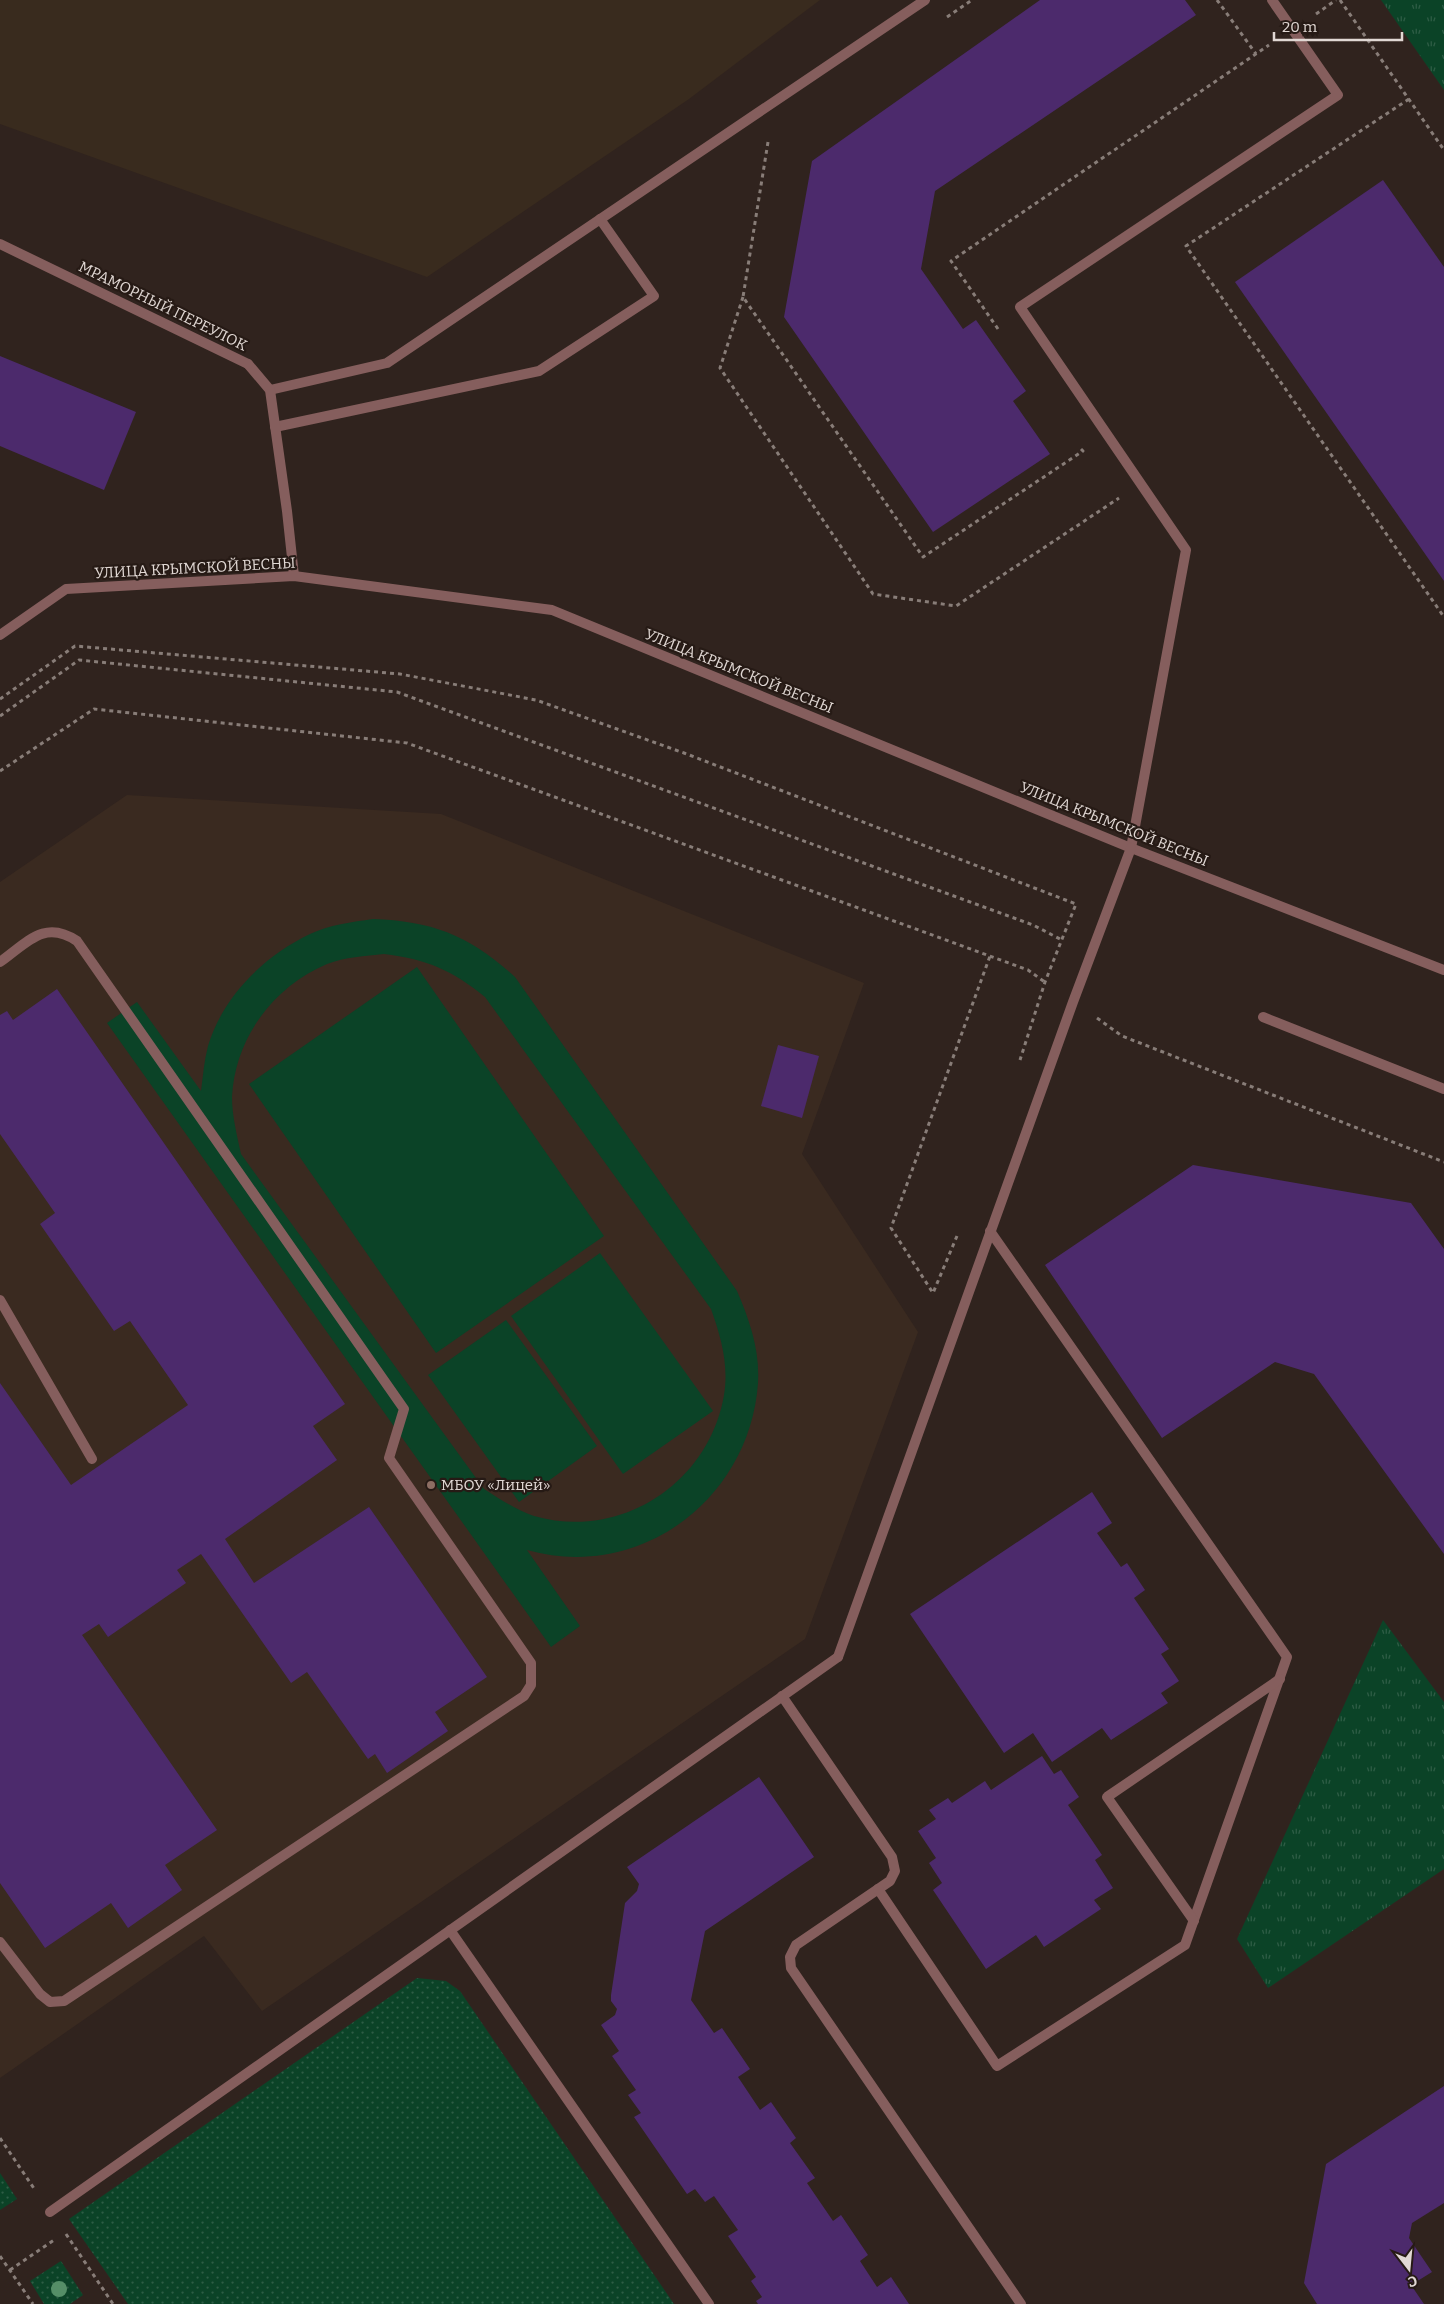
<svg xmlns="http://www.w3.org/2000/svg" width="1444" height="2304" font-family="Bitter,serif">
  <defs>
    <pattern id="grass-dots" width="8" height="8" patternUnits="userSpaceOnUse" patternTransform="scale(1.25)"><rect width="8" height="8" fill="#0b4327"/><path d="M2 2h.1M6 6h.1" fill="none" stroke="#2e5d45" stroke-width="1.8" stroke-linecap="round"/></pattern>
    <pattern id="park-tufts" width="24" height="20" patternUnits="userSpaceOnUse" patternTransform="scale(1.25)"><rect width="24" height="20" fill="#0b4327"/><path d="M3 7l-1-3M5 7V3M7 7l1-3M15 17l-1-3M17 17v-4M19 17l1-3" fill="none" stroke="#2e5d45"/></pattern>
  </defs>
  <rect width="100%" height="100%" fill="#30231e"/>
  <polygon fill="#392b1e" points="0,0 820,0 689,99 427,277 0,124"/>
  <polygon fill="#3a2a20" points="127,795 441,814 864,983 802,1154 918,1332 805,1639 262,2011 204,1936 0,2078 0,882"/>
  <g fill="url(#grass-dots)">
    <polygon points="417,1978 446,1981 460,1991 674,2304 128,2304 69,2219"/>
    <polygon points="0,2173 17,2199 0,2210"/>
    <polygon points="61,2261 83,2295 70,2304 44,2304 30,2281"/>
  </g>
  <g fill="url(#park-tufts)">
    <polygon points="1381,0 1444,0 1444,90"/>
    <polygon points="1383,1620 1444,1702 1444,1869 1268,1988 1237,1939"/>
  </g>
  <g fill="#0b4327" fill-rule="evenodd">
    <path d="M373,919C433,921 470,936 515,977L737,1291C750,1321 760,1351 758,1383C750,1499 640,1582 527,1550L580,1626L551,1647L107,1023L137,1002L201,1091C203,1076 204,1061 208,1046C223,996 264,956 310,934C329,925 352,922 373,919ZM384,954C426,959 452,970 485,997L711,1309C721,1337 729,1365 724,1395C709,1483 621,1541 534,1516C516,1510 500,1499 484,1489L241,1154C237,1135 232,1116 232,1097C235,1038 273,987 327,964C345,957 365,956 384,954Z"/>
    <polygon points="417,967 604,1236 436,1353 249,1084"/>
    <polygon points="600,1253 713,1411 623,1474 511,1316"/>
    <polygon points="506,1320 597,1446 519,1502 428,1375"/>
  </g>
  <g fill="#4c2a6c">
    <polygon points="1040,0 1185,0 1196,15 935,191 921,269 963,329 976,320 1026,391 1013,401 1050,454 933,532 784,317 812,161"/>
    <polygon points="1383,180 1444,267 1444,581 1235,282"/>
    <polygon points="0,356 136,412 104,490 0,446"/>
    <polygon points="57,989 345,1404 313,1426 337,1460 225,1539 254,1583 369,1507 487,1677 435,1712 448,1731 387,1773 375,1754 368,1759 307,1672 291,1683 201,1554 177,1570 186,1583 108,1637 99,1624 82,1635 217,1830 165,1865 182,1890 128,1928 111,1903 45,1948 0,1883 0,1383 71,1485 188,1405 130,1321 114,1331 40,1224 55,1213 0,1134 0,1015 7,1011 13,1020"/>
    <polygon points="778,1045 819,1056 802,1118 761,1106"/>
    <polygon points="1193,1165 1411,1203 1444,1249 1444,1554 1314,1374 1275,1362 1162,1438 1045,1265"/>
    <polygon points="1092,1492 1112,1523 1097,1533 1121,1567 1127,1563 1145,1590 1134,1598 1169,1649 1161,1654 1179,1681 1161,1693 1168,1703 1111,1740 1102,1728 1052,1762 1033,1733 1004,1753 910,1614"/>
    <polygon points="1042,1756 1054,1774 1061,1770 1079,1797 1068,1805 1102,1855 1095,1860 1113,1888 1094,1900 1101,1909 1044,1947 1036,1935 986,1969 933,1890 942,1883 929,1863 936,1858 918,1831 936,1819 929,1810 948,1798 952,1803 985,1781 991,1790"/>
    <polygon points="759,1777 814,1857 705,1931 691,2000 714,2033 722,2028 750,2069 738,2077 760,2110 771,2102 796,2138 790,2143 815,2178 807,2183 833,2221 841,2215 868,2255 860,2261 877,2287 891,2277 909,2304 758,2304 756,2301 762,2297 751,2281 756,2277 728,2236 738,2230 714,2196 705,2202 695,2189 687,2194 634,2117 641,2113 628,2095 636,2090 612,2056 619,2051 601,2025 615,2015 617,2009 611,2001 611,1995 625,1903 637,1891 639,1884 627,1867"/>
    <polygon points="1444,2086 1444,2203 1412,2223 1409,2238 1432,2272 1411,2285 1424,2304 1317,2304 1304,2283 1326,2164"/>
  </g>
  <g fill="none" stroke-linecap="round" stroke-linejoin="round">
    <g stroke="#887d78" stroke-width="3" stroke-dasharray="4 4" stroke-linecap="butt">
      <polyline points="1217,0 1256,54"/>
      <polyline points="1340,0 1444,150"/>
      <polyline points="1316,14 1336,0"/>
      <polyline points="947,17 972,0"/>
      <polyline points="1409,99 1186,246 1444,617"/>
      <polyline points="768,142 743,297 923,557 1083,451 1081,449"/>
      <polyline points="743,297 720,368 873,594 956,606 1119,498"/>
      <polyline points="998,329 951,261 1269,45"/>
      <polyline points="0,699 75,646 400,674 536,700 684,753 1076,904 1045,982 1020,1060"/>
      <polyline points="0,716 79,660 397,692 1033,925 1062,940"/>
      <polyline points="0,771 94,709 407,743 1028,970 1046,983"/>
      <polyline points="1097,1018 1122,1036 1444,1162"/>
      <polyline points="957,1236 933,1293 891,1228 990,956"/>
      <polyline points="0,2138 35,2190"/>
      <polyline points="66,2234 113,2304"/>
      <polyline points="0,2256 33,2304"/>
      <polyline points="10,2270 54,2240"/>
    </g>
    <g stroke="#855e5d" stroke-width="10">
      <polyline points="270,390 387,363 925,0"/>
      <polyline points="275,427 539,371 654,296 600,219"/>
      <polyline points="1131,848 1186,550 1020,307 1338,95 1272,0"/>
      <path d="M0,962C27,943 44,919 77,941L404,1409L389,1458L531,1663V1685L524,1696L64,2001L50,2002L40,1994L0,1942"/>
      <polyline points="1263,1017 1444,1089"/>
      <polyline points="0,1300 92,1459"/>
      <polyline points="782,1696 892,1857 895,1871 890,1881 796,1945 790,1957 791,1968 1021,2304"/>
      <polyline points="878,1889 997,2066 1185,1945 1287,1657 990,1231"/>
      <polyline points="1194,1921 1107,1797 1280,1679"/>
      <polyline points="450,1930 709,2304"/>
      <polyline points="50,2212 838,1657"/>
    </g>
    <g stroke="#855e5d" stroke-width="10">
      <polyline points="248,364 270,390 287,511 294,576"/>
      <polyline points="0,635 66,589 294,576 552,610 1131,848 1444,970"/>
      <polyline points="838,1657 1073,1002 1131,848"/>
    </g>
    <polyline stroke="#855e5d" stroke-width="10" points="0,244 248,364"/>
  </g>
  <circle fill="#558e67" cx="59" cy="2289" r="8"/>
  <circle fill="#8d6e63" stroke="#261a15" stroke-width="2" cx="431" cy="1485" r="5"/>
  <g text-anchor="middle" dominant-baseline="central" stroke-width="4.5" stroke-linejoin="round" paint-order="stroke">
    <g font-size="15" fill="#e1d8d4" stroke="#261a15">
      <text transform="translate(163 306) rotate(26)">МРАМОРНЫЙ ПЕРЕУЛОК</text>
      <text transform="translate(195 568) rotate(-3)">УЛИЦА КРЫМСКОЙ ВЕСНЫ</text>
      <text transform="translate(739 671) rotate(22)">УЛИЦА КРЫМСКОЙ ВЕСНЫ</text>
      <text transform="translate(1114 824) rotate(22)">УЛИЦА КРЫМСКОЙ ВЕСНЫ</text>
    </g>
    <g font-size="15" fill="#e1d8d4" stroke="#261a15" text-anchor="start">
      <text x="441" y="1485">МБОУ «Лицей»</text>
    </g>
  </g>
  <g transform="translate(1409 2269) rotate(164)" stroke="#261a15" stroke-width="4" paint-order="stroke">
  <path d="M0-4L9 19L0 12L-9 19Z" fill="#e1d8d4"/>
  <text y="-8" font-size="14" font-weight="bold" text-anchor="middle" fill="#e1d8d4">С</text>
  </g>
  <path d="M1274 32v8h128v-8" fill="none" stroke="#e1d8d4" stroke-width="2.5"/>
  <text x="1282" y="32" font-size="15" fill="#e1d8d4" stroke="#261a15" stroke-width="4" paint-order="stroke">20 m</text>
</svg>
